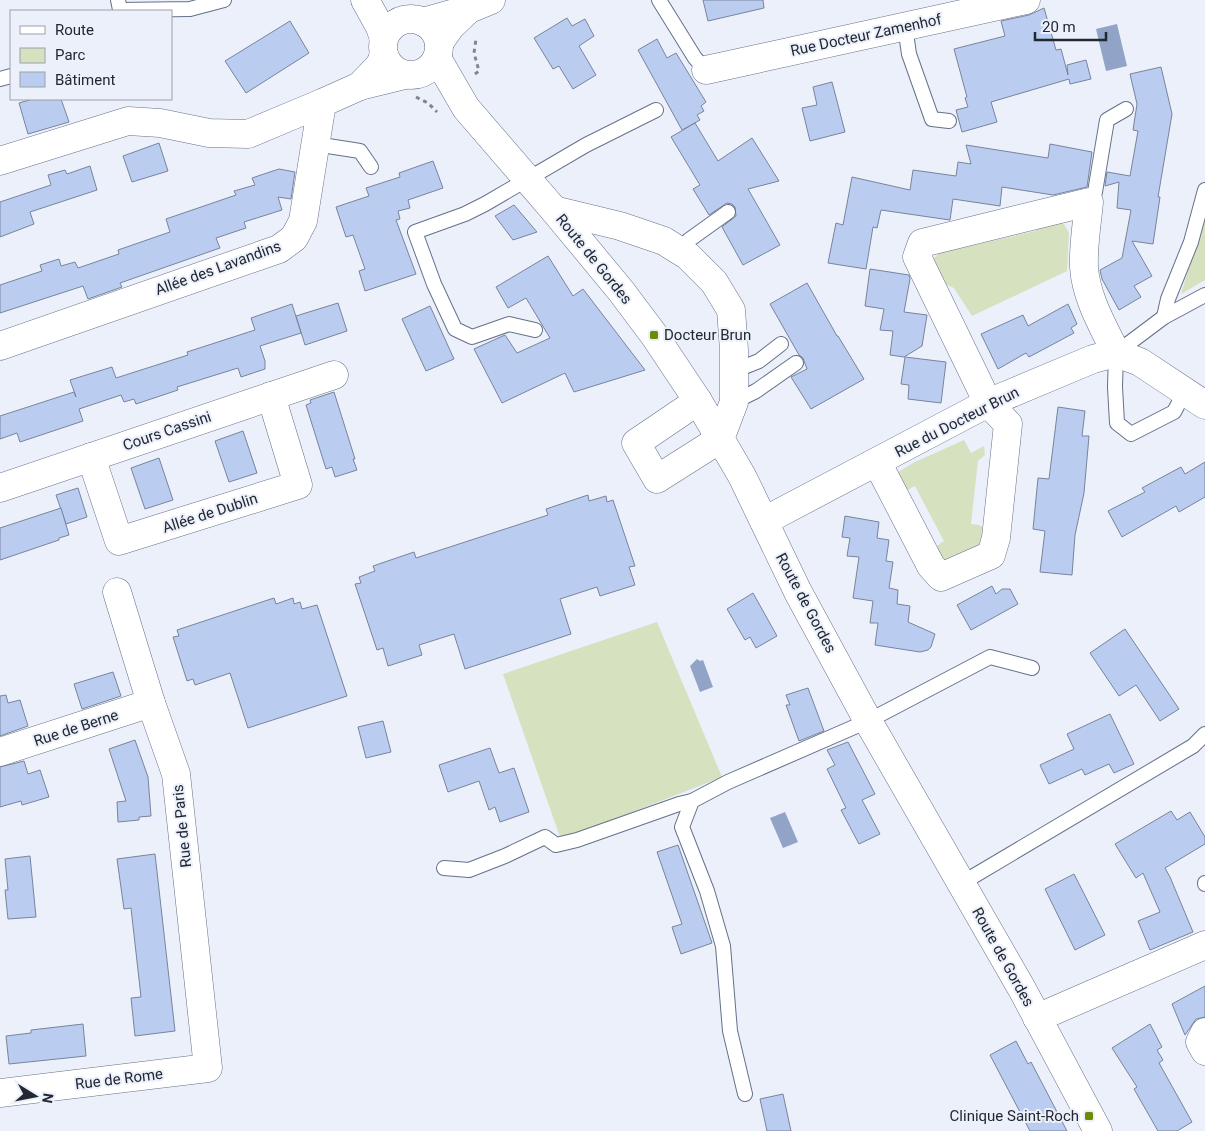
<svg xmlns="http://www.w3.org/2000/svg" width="1205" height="1131" font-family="Roboto,sans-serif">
  <rect width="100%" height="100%" fill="#ebf0fb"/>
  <g fill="#d5e1bf">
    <polygon points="1205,215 1205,280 1181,294"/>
    <polygon points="1057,221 1064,224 1069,233 1067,271 972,316 954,288 931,278 929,263 939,253 1035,231 1043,223"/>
    <polygon points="964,440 971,453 984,446 985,455 978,461 971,524 979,525 984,528 987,542 944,564 934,548 944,541 915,486 904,492 895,482 898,472 915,462"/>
    <polygon points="657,622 722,777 561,840 503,674"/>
  </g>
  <g fill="#91a3c6">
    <polygon points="1117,24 1127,66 1106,71 1096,29"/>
    <polygon points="697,659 700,661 703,660 713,687 700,692 690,666"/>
    <polygon points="785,812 798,842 783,848 770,818"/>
  </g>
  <g fill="#bacdf1" stroke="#78849c">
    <polygon points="703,0 763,0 764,8 708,21"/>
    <polygon points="1044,8 1056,50 1061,49 1068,75 1067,65 1086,60 1091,79 1070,84 1069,79 991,102 997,122 962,132 956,110 968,107 965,98 967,97 954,49 1005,36 1001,21 1029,15"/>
    <polygon points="567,18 572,26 585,19 594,36 579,46 596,75 573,89 559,66 553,69 534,38"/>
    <polygon points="290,21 309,53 246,93 225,61"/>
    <polygon points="657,39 667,58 676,53 706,102 701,106 704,111 697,115 700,120 682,130 638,50"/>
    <polygon points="1161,67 1172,114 1158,197 1160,197 1153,244 1132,241 1152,276 1134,286 1141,297 1119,310 1102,279 1100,270 1122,258 1131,210 1117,208 1119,182 1105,186 1107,172 1130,176 1138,131 1133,130 1137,104 1130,74"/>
    <polygon points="832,82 845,132 810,141 802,108 817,105 813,87"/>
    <polygon points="33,99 61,99 69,122 28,134 19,103"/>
    <polygon points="695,123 718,161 752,138 779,181 748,189 780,245 743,265 722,227 736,216 735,207 732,204 727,203 709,215 693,189 700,185 671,137"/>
    <polygon points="159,143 168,171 132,182 123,156"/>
    <polygon points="1050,144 1092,152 1087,187 1053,195 1002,187 1000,206 953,199 950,220 881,210 877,228 873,227 866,269 828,263 836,223 843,225 852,177 910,190 913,170 956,176 958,162 971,164 966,145 1048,158"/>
    <polygon points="433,161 443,188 408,200 410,208 398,211 400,219 396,220 416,274 365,291 359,271 365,269 353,235 346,237 336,207 369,196 366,188 400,177 399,173"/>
    <polygon points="90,166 97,190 30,212 34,224 0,237 0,202 51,185 48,175 65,170 67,174"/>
    <polygon points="279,169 295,172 291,199 278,197 282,210 244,222 246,228 216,238 220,248 120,283 122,287 88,299 83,286 0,313 0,285 42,271 40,265 59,259 61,266 75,262 78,268 119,254 118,250 170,232 166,219 236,195 234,191 255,185 252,178"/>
    <polygon points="514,205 537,232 513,240 495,216"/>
    <polygon points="548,256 573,296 583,289 645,370 574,392 565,373 502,403 474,349 505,335 517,353 550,338 526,298 508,308 496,287"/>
    <polygon points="870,269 909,275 910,279 904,312 927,315 922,346 904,357 890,355 893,331 880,330 884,309 865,306"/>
    <polygon points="807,283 837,336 838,336 864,379 811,409 791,377 807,369 803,358 799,355 770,304"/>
    <polygon points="338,303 347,331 305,345 296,316"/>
    <polygon points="292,304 301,333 260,346 265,361 265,369 241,377 238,368 177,387 178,390 136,404 134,399 124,402 121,395 79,409 83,421 20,442 17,433 0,439 0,416 74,392 76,397 70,380 112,367 116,378 188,355 187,352 255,330 251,318"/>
    <polygon points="1068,304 1077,324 1071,328 1074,333 1029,357 1026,353 998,369 981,334 1023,315 1028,326"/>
    <polygon points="430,306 454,359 426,371 402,319"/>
    <polygon points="905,357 946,362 941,403 908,399 909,385 901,384"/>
    <polygon points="334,392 355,459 353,459 357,470 335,477 332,467 326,469 306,405 311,403 310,400"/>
    <polygon points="1058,407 1085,411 1082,436 1089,436 1084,493 1075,535 1072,575 1040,572 1045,531 1033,529 1038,478 1049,479"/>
    <polygon points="243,431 257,473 229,482 215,441"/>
    <polygon points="159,458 173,500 145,509 131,468"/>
    <polygon points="1205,462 1205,497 1179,512 1176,506 1122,537 1108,511 1145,492 1142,488 1181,467 1185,474"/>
    <polygon points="78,488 87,517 66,524 56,495"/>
    <polygon points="588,495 589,501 606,496 607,502 613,500 635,566 629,567 635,585 600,596 597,587 560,599 571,634 465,669 454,634 419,645 422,655 388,666 383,648 377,650 355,584 361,583 359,577 375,571 373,566 414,552 416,558 548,515 546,509"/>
    <polygon points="61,508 69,535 59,538 59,540 0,560 0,528"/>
    <polygon points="845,516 879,522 877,538 889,540 886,561 893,562 889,588 898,590 897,604 910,606 908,622 935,634 931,647 928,650 920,652 875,645 878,623 870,623 873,601 853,598 859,557 847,556 850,538 842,537"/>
    <polygon points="992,586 996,594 1002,589 1010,589 1018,604 971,630 957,605"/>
    <polygon points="753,593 777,636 756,648 750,637 745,640 727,609"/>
    <polygon points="274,598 276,604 293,598 294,604 300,602 302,609 317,605 347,696 248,728 230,673 195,685 193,679 187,681 173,637 179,636 177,630"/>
    <polygon points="1125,629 1179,709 1160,721 1136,685 1119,696 1090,653"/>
    <polygon points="113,672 121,696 82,709 74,684"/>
    <polygon points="808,688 824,731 799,741 786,705 790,705 786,695"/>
    <polygon points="6,695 8,703 20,700 28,726 0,736 0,696"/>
    <polygon points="1110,714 1134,764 1114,773 1109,764 1085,775 1082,769 1049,784 1040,765 1074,749 1067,734"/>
    <polygon points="383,721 391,752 366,758 358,727"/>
    <polygon points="135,740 148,777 151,816 139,817 139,820 118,822 117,802 126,801 109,749"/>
    <polygon points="848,742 875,794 862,800 880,834 859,844 841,810 846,808 827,769 835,765 827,750"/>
    <polygon points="490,748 499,773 514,768 529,812 500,822 495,807 489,810 479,781 448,792 439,765"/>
    <polygon points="24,761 28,774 40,770 49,797 22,805 21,801 0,807 0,767"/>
    <polygon points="1171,811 1177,820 1190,812 1205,837 1205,844 1165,868 1170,877 1193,932 1150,950 1138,921 1160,912 1143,873 1136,878 1115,844"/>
    <polygon points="678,845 712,943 681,954 672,927 682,924 657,852"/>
    <polygon points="155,854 175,1031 135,1036 131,998 141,997 131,908 124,909 117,859"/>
    <polygon points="30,856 36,917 8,919 5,890 8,890 5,859"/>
    <polygon points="1074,874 1105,935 1075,950 1045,889"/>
    <polygon points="1205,986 1205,1017 1196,1019 1185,1035 1172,1004"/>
    <polygon points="83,1024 86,1056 9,1064 6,1036 31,1033 31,1030"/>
    <polygon points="1150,1024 1162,1047 1157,1050 1163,1060 1159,1063 1192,1122 1177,1131 1158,1131 1134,1089 1137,1087 1112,1048"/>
    <polygon points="1016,1041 1028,1064 1031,1062 1067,1131 1030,1131 990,1055"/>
    <polygon points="783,1094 791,1131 767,1131 760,1099"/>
  </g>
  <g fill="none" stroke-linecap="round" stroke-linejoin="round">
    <g stroke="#657189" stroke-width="16">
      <g id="service">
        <polyline points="118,0 120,10 190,9 224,0"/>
        <polyline points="659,0 695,58 706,70"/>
        <polyline points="905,26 909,54 932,119 949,121"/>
        <polyline points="0,79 11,76"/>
        <polyline points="315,144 360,151 371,167"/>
        <polyline points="1089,202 1095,192 1107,120 1126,109"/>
        <polyline points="679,251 689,240 728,212"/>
        <polyline points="1164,317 1168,299 1191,242 1205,190"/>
        <polyline points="535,330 509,324 472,337 455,329 434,284 415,232 465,214 485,204 586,145 656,110"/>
        <polyline points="734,371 759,361 781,344"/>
        <polyline points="1185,391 1174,412 1131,434 1117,423 1115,387 1116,353 1164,317 1205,295"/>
        <polyline points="734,402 756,391 796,363"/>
        <polyline points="444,868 469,870 505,856 545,837 556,845 577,840 679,804 692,801"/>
        <polyline points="962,883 1193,746 1205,734"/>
        <polyline points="1205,883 1205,884"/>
        <polyline points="745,1094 730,1031 723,946 707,891 682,827 692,801 728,782 868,721 990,657 1032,668"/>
      </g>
    </g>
    <g stroke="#657189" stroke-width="29">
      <g id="minor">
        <polyline points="423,22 469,9 491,0"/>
        <polyline points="439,43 451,26 469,9"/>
        <polyline points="706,70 1026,0"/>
        <polyline points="360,86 380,65 384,55"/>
        <polyline points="0,161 128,121 160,123 209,133 248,134 322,103"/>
        <polyline points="554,210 620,226 664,241 688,256 714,282 731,310 734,350 734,402 720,439 657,479 636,443 698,401"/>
        <polyline points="0,346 279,249 294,238 303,221 322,103 360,86 405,75"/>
        <polyline points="91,457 119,541 298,485 271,396"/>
        <path d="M877,462L931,566L941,577L991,555L996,538L1008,424L988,403L917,257L922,243L1089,202C1087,224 1083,246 1084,267C1086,298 1103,326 1116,353"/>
        <polyline points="0,488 334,375"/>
        <polyline points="764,521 988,403 1093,359 1116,353 1140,362 1205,405"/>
        <polyline points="0,752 151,703"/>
        <polyline points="1037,1018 1205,945"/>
        <polyline points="1205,1032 1200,1042 1205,1051"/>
        <polyline points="0,1093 208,1068 176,774 151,703 117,592"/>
      </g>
    </g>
    <g stroke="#657189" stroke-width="29">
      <g id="tertiary">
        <polyline points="365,0 380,27 384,39"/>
        <circle cx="411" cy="47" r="28"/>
        <polyline points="437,58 466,108 554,210 621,291 654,335 698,401 742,476 798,592 868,721 1022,989 1098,1131"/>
      </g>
    </g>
    <g stroke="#808590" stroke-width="3" stroke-dasharray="4 4" stroke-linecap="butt">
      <polyline points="475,74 479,71 474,53 476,39"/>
      <polyline points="416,97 428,103 437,112"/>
    </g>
    <use href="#service" stroke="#fff" stroke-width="14"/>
    <use href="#minor" stroke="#fff" stroke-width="28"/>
    <use href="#tertiary" stroke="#fff" stroke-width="28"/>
  </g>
  <g fill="#6e8b06" stroke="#ebf0fb" stroke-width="2">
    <rect x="649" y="330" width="10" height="10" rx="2.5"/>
    <rect x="1084" y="1111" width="10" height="10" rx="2.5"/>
  </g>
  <g text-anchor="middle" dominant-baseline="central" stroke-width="4" stroke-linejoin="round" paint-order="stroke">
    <g font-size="15" fill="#222731" stroke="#ebf0fb">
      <text transform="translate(866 35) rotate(-12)">Rue Docteur Zamenhof</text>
      <text transform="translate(594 259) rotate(51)">Route de Gordes</text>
      <text transform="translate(218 268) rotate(-20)">Allée des Lavandins</text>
      <text transform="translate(957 422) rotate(-27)">Rue du Docteur Brun</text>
      <text transform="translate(167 431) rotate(-19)">Cours Cassini</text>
      <text transform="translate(210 513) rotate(-18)">Allée de Dublin</text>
      <text transform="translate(806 603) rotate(62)">Route de Gordes</text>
      <text transform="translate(76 728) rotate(-18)">Rue de Berne</text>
      <text transform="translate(182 826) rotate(-96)">Rue de Paris</text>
      <text transform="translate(1003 957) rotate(61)">Route de Gordes</text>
      <text transform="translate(119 1079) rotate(-7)">Rue de Rome</text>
    </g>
    <g font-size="15" fill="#222731" stroke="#ebf0fb" text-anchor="start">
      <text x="664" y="335">Docteur Brun</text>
      <text x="1079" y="1116" text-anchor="end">Clinique Saint-Roch</text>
    </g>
  </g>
  <rect x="10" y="10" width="162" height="90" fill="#ebf0fb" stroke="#9ba0aa"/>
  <rect x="20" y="26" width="25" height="8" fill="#ffffff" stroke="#9ba0aa"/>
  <text x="55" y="35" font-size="15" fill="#222731">Route</text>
  <rect x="20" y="48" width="25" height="15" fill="#d5e1bf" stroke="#9ba0aa"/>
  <text x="55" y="60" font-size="15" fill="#222731">Parc</text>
  <rect x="20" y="72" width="25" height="15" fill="#bacdf1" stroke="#9ba0aa"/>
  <text x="55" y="85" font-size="15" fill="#222731">Bâtiment</text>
  <g transform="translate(35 1096) rotate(100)" stroke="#ebf0fb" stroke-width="4" paint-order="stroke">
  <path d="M0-4L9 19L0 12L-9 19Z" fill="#222731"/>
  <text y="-8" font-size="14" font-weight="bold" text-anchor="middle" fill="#222731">N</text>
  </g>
  <path d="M1035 32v8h71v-8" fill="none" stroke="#222731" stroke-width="2.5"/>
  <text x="1042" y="32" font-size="15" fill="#222731" stroke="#ebf0fb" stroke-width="4" paint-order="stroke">20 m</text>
</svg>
